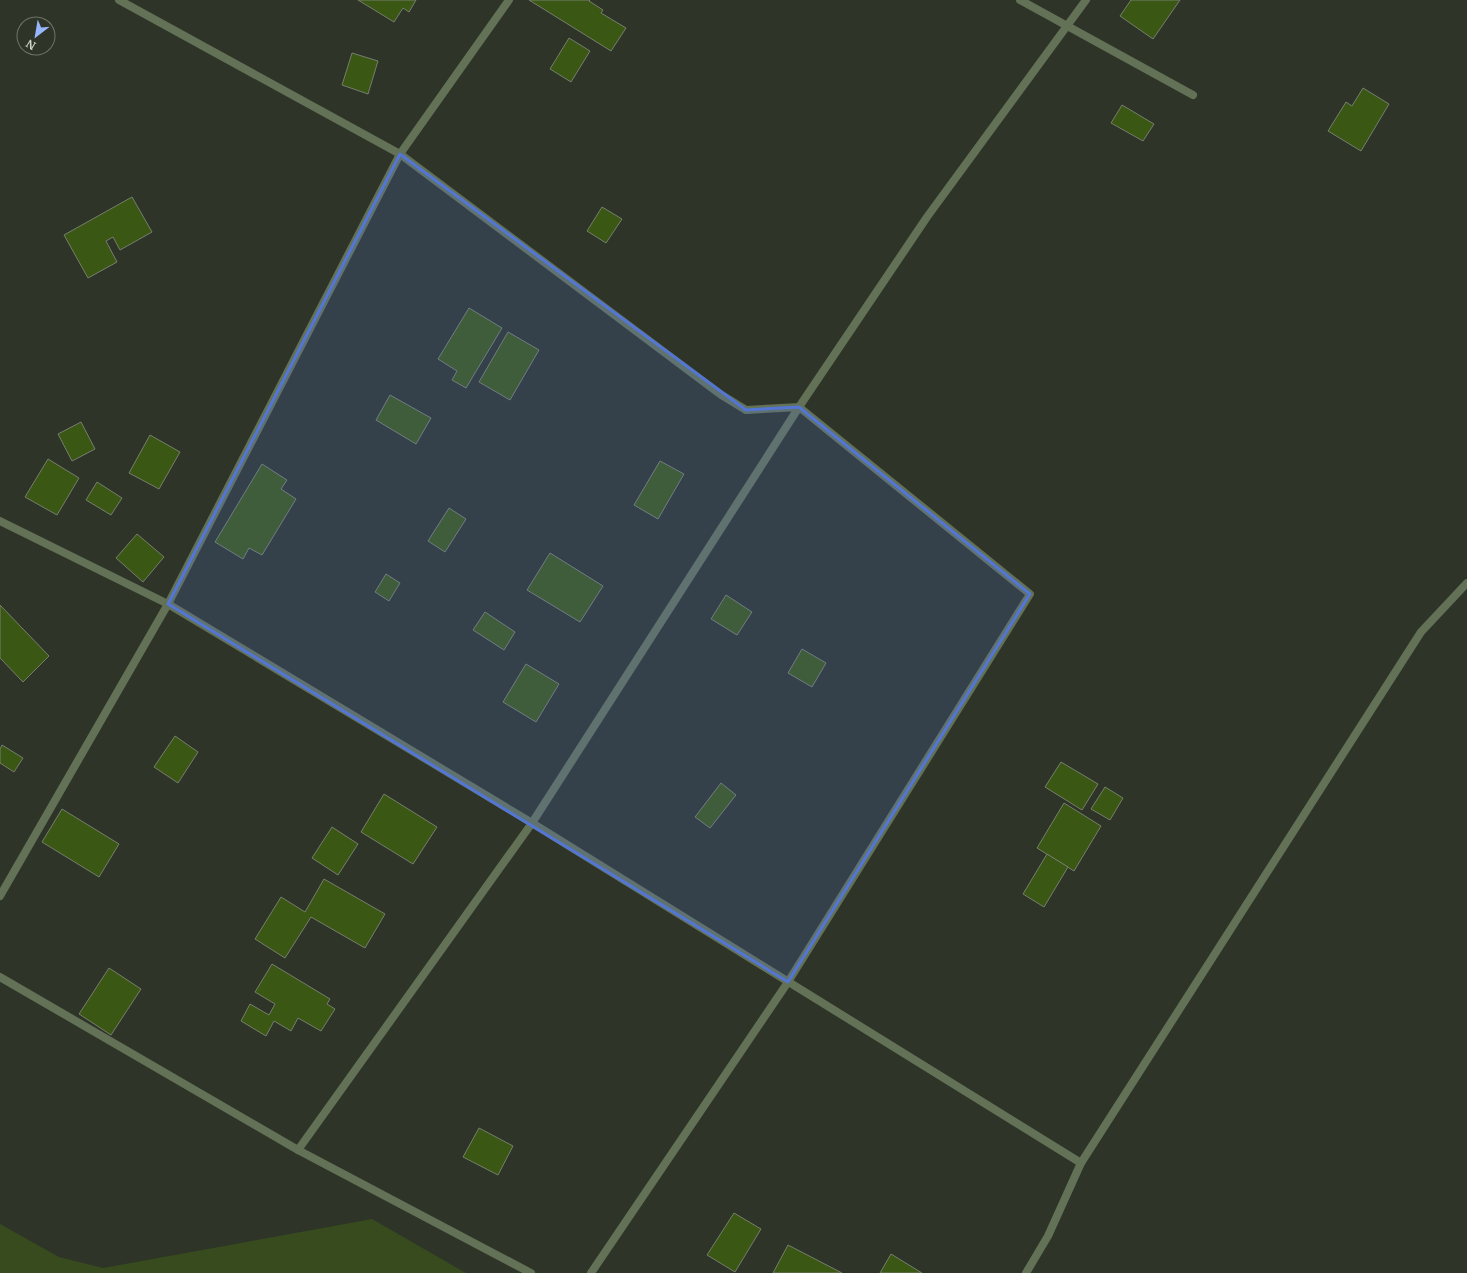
<svg xmlns="http://www.w3.org/2000/svg" width="1467" height="1273" font-family="Merriweather,serif">
  <rect width="100%" height="100%" fill="#2e3427"/>
  <polygon fill="#374b1e" points="372,1219 466,1273 0,1273 0,1224 59,1257 103,1268"/>
  <g fill="#3b5714" stroke="#767e6f">
    <polygon points="358,0 416,0 409,12 403,8 394,22"/>
    <polygon points="529,0 590,0 589,1 603,10 601,13 626,28 611,51"/>
    <polygon points="1131,0 1180,0 1153,39 1120,16"/>
    <polygon points="569,38 590,51 571,82 550,69"/>
    <polygon points="352,53 378,61 368,94 342,85"/>
    <polygon points="1363,88 1389,104 1361,151 1328,131 1346,102 1352,106"/>
    <polygon points="1122,105 1154,124 1143,141 1111,123"/>
    <polygon points="132,197 152,232 120,250 113,237 106,241 117,262 88,278 64,235"/>
    <polygon points="602,207 622,219 606,243 587,231"/>
    <polygon points="469,308 502,328 466,388 452,380 457,371 438,359"/>
    <polygon points="508,332 539,350 510,400 479,382"/>
    <polygon points="390,395 431,418 416,444 376,420"/>
    <polygon points="81,422 95,449 72,461 58,434"/>
    <polygon points="150,435 180,452 159,489 129,473"/>
    <polygon points="48,459 79,478 57,515 25,497"/>
    <polygon points="660,461 684,474 658,519 634,505"/>
    <polygon points="262,464 287,480 281,489 296,499 262,555 249,548 243,559 215,542"/>
    <polygon points="97,482 122,498 111,515 86,500"/>
    <polygon points="449,508 466,519 445,552 428,541"/>
    <polygon points="137,534 164,557 143,582 116,558"/>
    <polygon points="550,553 603,586 580,622 527,590"/>
    <polygon points="386,574 400,583 389,601 375,592"/>
    <polygon points="726,595 752,612 737,635 711,619"/>
    <polygon points="0,605 49,656 23,682 0,658"/>
    <polygon points="485,612 515,632 504,650 473,630"/>
    <polygon points="802,649 826,663 812,687 788,673"/>
    <polygon points="526,664 559,684 536,722 503,702"/>
    <polygon points="175,736 198,752 178,783 154,767"/>
    <polygon points="2,745 23,758 14,772 0,763 0,749"/>
    <polygon points="1061,762 1098,784 1082,810 1045,787"/>
    <polygon points="721,783 736,795 710,828 695,817"/>
    <polygon points="1105,787 1123,798 1110,820 1091,809"/>
    <polygon points="384,794 437,827 413,864 361,832"/>
    <polygon points="1064,803 1101,826 1074,871 1037,848"/>
    <polygon points="62,809 119,844 99,877 42,842"/>
    <polygon points="332,827 358,844 338,875 312,858"/>
    <polygon points="1047,854 1068,867 1044,907 1023,894"/>
    <polygon points="324,879 385,914 365,948 311,917 285,958 255,939 281,897 305,912"/>
    <polygon points="272,964 330,999 327,1004 335,1009 321,1031 298,1018 291,1031 274,1021 266,1036 241,1021 250,1004 269,1015 275,1004 255,992"/>
    <polygon points="109,968 141,989 111,1035 79,1014"/>
    <polygon points="479,1128 513,1146 498,1175 463,1157"/>
    <polygon points="734,1213 761,1229 735,1272 707,1255"/>
    <polygon points="788,1245 842,1273 773,1273"/>
    <polygon points="891,1254 922,1273 880,1273"/>
  </g>
  <g fill="none" stroke-linecap="round" stroke-linejoin="round">
    <g stroke="#637156" stroke-width="8">
      <polyline points="119,0 400,154 720,394 746,410 799,407 1030,594 788,982 591,1273"/>
      <polyline points="1020,0 1193,95"/>
      <polyline points="0,521 168,604 532,823 1081,1163"/>
      <polyline points="0,896 168,604 400,154 509,0"/>
      <polyline points="0,977 298,1150 531,1273"/>
      <polyline points="298,1150 532,823 799,407 927,217 1086,0"/>
      <polyline points="1026,1273 1048,1236 1081,1163 1421,632 1467,583"/>
    </g>
  </g>
  <path fill="#5376d5" fill-opacity="0.2" stroke="#5376d5" stroke-width="3" stroke-linejoin="round" d="M400,154L746,410L799,407L1030,594L788,982L168,604Z"/>
  <g transform="translate(36 36) rotate(211)"><circle r="19" fill="#2e3427" stroke="#6f7469"/>
  <path d="M0-3L7 15L0 10L-7 15Z" fill="#98b6fd"/>
  <text y="-6" font-size="11" font-weight="bold" text-anchor="middle" fill="#d1d5cd">N</text>
  </g>
</svg>
